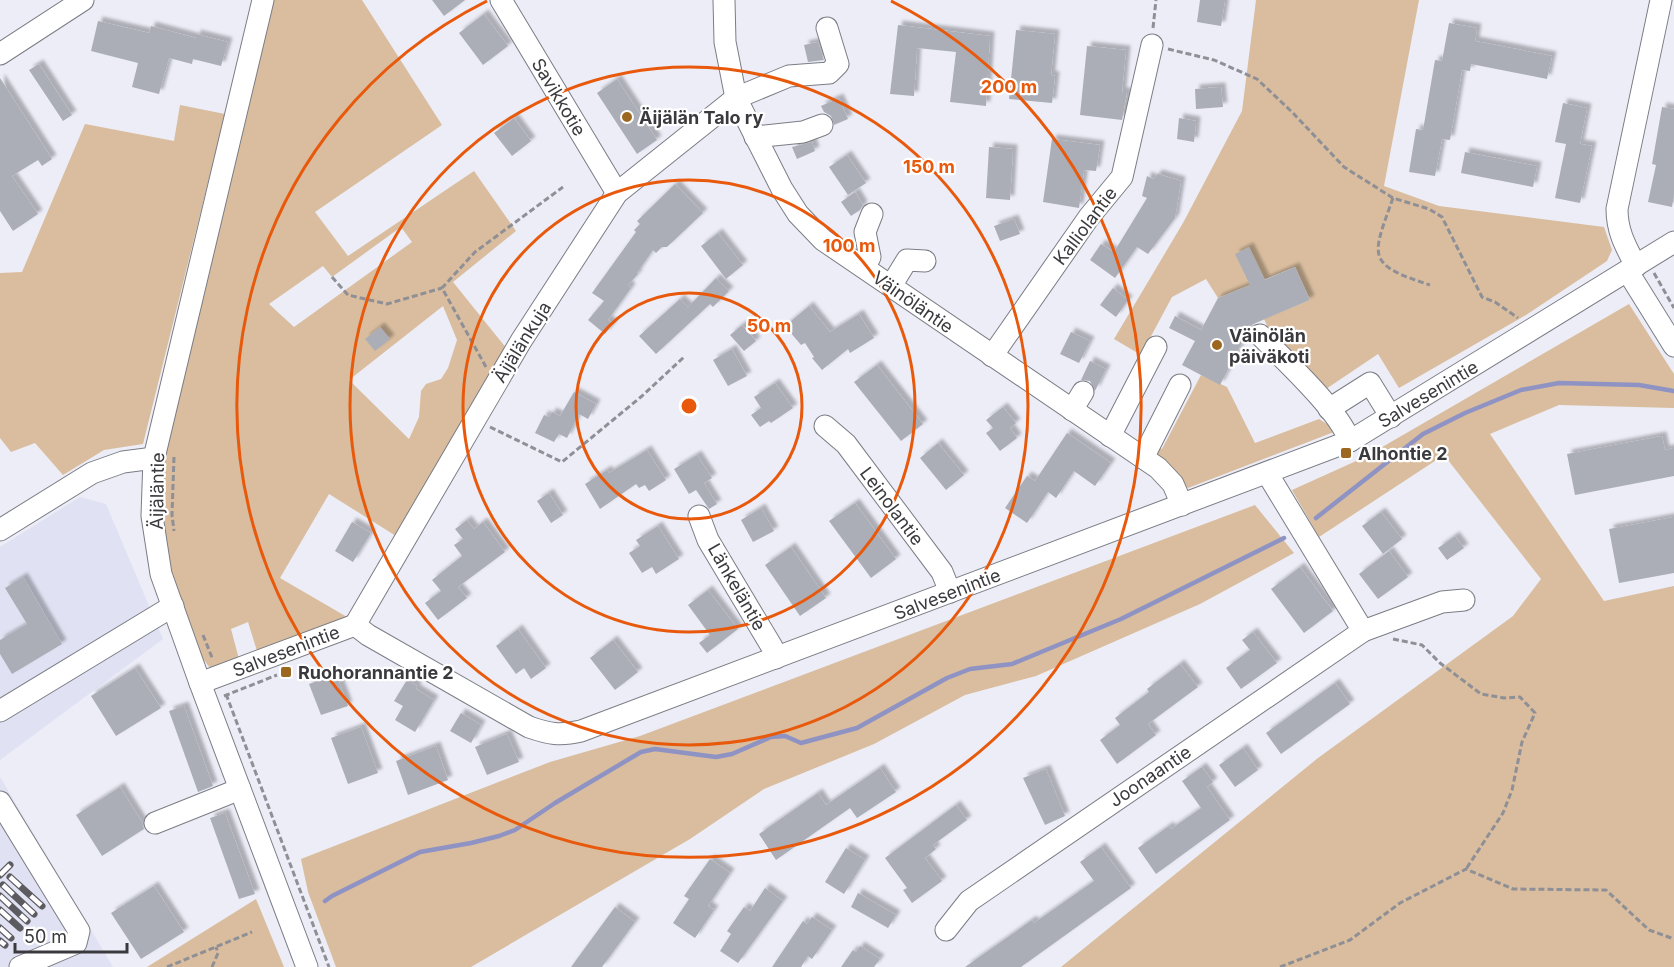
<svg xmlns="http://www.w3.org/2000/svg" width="1674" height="967" font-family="Inter,sans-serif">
  <defs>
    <filter id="shadow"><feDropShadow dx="4.5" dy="-4.5" stdDeviation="1.5" flood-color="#0004"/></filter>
  </defs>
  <rect width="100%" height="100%" fill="#ecedf7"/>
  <g fill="#e0e2f3">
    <polygon points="80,497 106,504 163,639 0,760 0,547"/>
    <polygon points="0,777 113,967 0,967"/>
  </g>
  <g fill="#d9bd9e" fill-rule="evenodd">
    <path d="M274,0H362L442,125L315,212L348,256L474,171L516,231L453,282L507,349L396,536L329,494L280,578L347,617L257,651L248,622L231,629L239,659L210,668L197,651L169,565L162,502L165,450ZM401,227L412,242L294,327L269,304L323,266L332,277ZM443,306L457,340L448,368L441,379L426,384L421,391L419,417L409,439L349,380Z"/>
    <polygon points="1256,0 1419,0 1384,186 1439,206 1604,227 1612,250 1607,261 1526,315 1399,388 1378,354 1323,391 1272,336 1264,319 1310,300 1295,267 1218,298 1206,279 1172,297 1141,355 1114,339 1183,223 1242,111"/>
    <polygon points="180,105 225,114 143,444 104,450 63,475 35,443 11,452 0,438 0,273 22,272 85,124 174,141"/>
    <polygon points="1629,304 1674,374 1674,408 1559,405 1490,434 1604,601 1674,586 1674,967 1061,967 1318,758 1513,616 1541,579 1444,455 1319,537 1292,490 1365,457"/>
    <polygon points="1201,375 1227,387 1255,443 1319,419 1332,427 1334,432 1188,488 1151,458 1157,446 1162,449"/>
    <polygon points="1255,505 1294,553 1200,604 1036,676 965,695 874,744 764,789 690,839 471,967 336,967 308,892 301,859 550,762 640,736"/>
    <polygon points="256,899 284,967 147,967"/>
  </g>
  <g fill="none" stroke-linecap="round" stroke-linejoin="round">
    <g stroke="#8e93c4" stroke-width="4.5">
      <polyline points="1316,518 1423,434 1465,413 1521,390 1559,383 1639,385 1674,391"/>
      <polyline points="325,901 332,896 420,852 471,843 499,836 515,830 555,803 641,752 655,749 716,757 732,754 771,737 785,736 801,743 857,728 947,678 970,669 1012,664 1121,619 1284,538"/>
    </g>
  </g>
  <g fill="#acaeb7" filter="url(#shadow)">
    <polygon points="432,0 465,0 444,16"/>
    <polygon points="1200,0 1225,0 1221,26 1197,22"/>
    <polygon points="484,14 508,46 483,65 459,33"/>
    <polygon points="98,21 149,33 151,26 196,38 196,34 228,42 221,66 193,59 192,64 169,58 159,94 132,87 138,63 91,51"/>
    <polygon points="1449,23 1477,28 1475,41 1552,56 1547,79 1471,64 1470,71 1462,70 1450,140 1442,139 1435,176 1409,172 1416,129 1423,130 1435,60 1442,61"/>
    <polygon points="898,25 990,36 986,106 950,102 956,52 917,48 914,96 890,94"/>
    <polygon points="1016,30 1055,34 1051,75 1055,76 1052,103 1009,99"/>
    <polygon points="818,42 824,60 808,62 804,45"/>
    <polygon points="1087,46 1126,50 1122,92 1127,92 1122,120 1080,115"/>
    <polygon points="39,64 72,115 63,121 29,70"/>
    <polygon points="0,78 52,159 42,166 38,160 12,176 38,214 13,231 0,211"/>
    <polygon points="617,79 657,140 637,154 597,93"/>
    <polygon points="1221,87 1223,107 1196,109 1195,89"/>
    <polygon points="839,98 848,119 834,125 831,116 824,112 821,106"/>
    <polygon points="1563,103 1587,108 1580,144 1592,146 1580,203 1555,198 1566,144 1555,142"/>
    <polygon points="1662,107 1674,109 1674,194 1672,207 1648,202 1656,165 1652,164"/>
    <polygon points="514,118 531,141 512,156 494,133"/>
    <polygon points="1179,118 1196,121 1194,142 1177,139"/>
    <polygon points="1052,139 1100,145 1096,171 1084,170 1079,208 1043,202"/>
    <polygon points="812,142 815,151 797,159 792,147"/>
    <polygon points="989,147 1013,149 1010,200 986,198"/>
    <polygon points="1465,152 1537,166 1533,187 1461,173"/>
    <polygon points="847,155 866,183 848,195 829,167"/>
    <polygon points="1158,174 1181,181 1175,218 1148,254 1137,247 1115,278 1090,260 1101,244 1114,252 1147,198 1142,196 1147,176 1153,179"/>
    <polygon points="675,184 703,213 667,247 662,247 656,253 653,250 637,273 638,274 628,285 631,288 608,320 613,324 605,334 588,320 604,301 592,293 636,232 634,230 640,224 637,221"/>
    <polygon points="855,192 863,205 860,210 851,216 841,202"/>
    <polygon points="1014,219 1020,234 1000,241 994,226"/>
    <polygon points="718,233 743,265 726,279 701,246"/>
    <polygon points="1249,247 1265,280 1295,267 1310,300 1251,325 1220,385 1182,365 1195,341 1169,328 1175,316 1201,330 1218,298 1250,285 1235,254"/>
    <polygon points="716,278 729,291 713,307 710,304 656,354 639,336 680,299 688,307"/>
    <polygon points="1113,288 1128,300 1116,317 1100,305"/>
    <polygon points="809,306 830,332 859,314 874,338 850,353 848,349 822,370 812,358 814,357 805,343 801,345 785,326"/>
    <polygon points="742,325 756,341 744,351 730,335"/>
    <polygon points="380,327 390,339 375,351 365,339"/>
    <polygon points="1071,332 1090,341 1079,363 1060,354"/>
    <polygon points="732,349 747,376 728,386 713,360"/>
    <polygon points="1090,361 1106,369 1095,391 1090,381 1081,380"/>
    <polygon points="877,365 923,424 901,441 854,382"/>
    <polygon points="775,383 793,408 771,423 769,421 760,427 751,415 761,408 754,397"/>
    <polygon points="574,392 596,404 588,419 579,414 567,438 559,434 554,442 535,433 544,415 549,417 552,412 560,416"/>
    <polygon points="1003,407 1016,423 1010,428 1017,438 1000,451 986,433 993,428 986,420"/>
    <polygon points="1067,433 1111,463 1095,486 1074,471 1056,498 1048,492 1027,523 1005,508 1027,476 1035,481"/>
    <polygon points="1662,436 1665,450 1674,448 1674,476 1575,495 1567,454"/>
    <polygon points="938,443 964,475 946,490 920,458"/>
    <polygon points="647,450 666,480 649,491 645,485 639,488 636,484 600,509 585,484 607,470 609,473"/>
    <polygon points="697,455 712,478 704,483 717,504 709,509 696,490 689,494 674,469"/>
    <polygon points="549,493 563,515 551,523 537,501"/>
    <polygon points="855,503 896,559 871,578 829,521"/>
    <polygon points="761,508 774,531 753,542 741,520"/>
    <polygon points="1381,512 1402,539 1383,554 1362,526"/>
    <polygon points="1674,517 1674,573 1619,583 1609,529"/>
    <polygon points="467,520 474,529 483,522 505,552 458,587 467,598 438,620 425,603 441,591 432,580 462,556 454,545 463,539 455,529"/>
    <polygon points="352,522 371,533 353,562 335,551"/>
    <polygon points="658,526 679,559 656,574 652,567 642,573 629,553 640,546 636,540"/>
    <polygon points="1455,536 1464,548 1447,560 1438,548"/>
    <polygon points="791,547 826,598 800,616 765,565"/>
    <polygon points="1389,551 1408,577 1378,599 1359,574"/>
    <polygon points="1300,567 1333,611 1304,633 1271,589"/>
    <polygon points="23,577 62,644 12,674 0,654 0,640 27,624 5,588"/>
    <polygon points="708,590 738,629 707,653 699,643 710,635 688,605"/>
    <polygon points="518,629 546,668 531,679 524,668 516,674 496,646"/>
    <polygon points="1253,632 1277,663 1241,689 1226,668 1250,650 1242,640"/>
    <polygon points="613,640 638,672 615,690 590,658"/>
    <polygon points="1180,664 1198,687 1148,724 1156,735 1117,764 1100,740 1120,725 1115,718 1149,692 1147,689"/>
    <polygon points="135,668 161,708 116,736 91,696"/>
    <polygon points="336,674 348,706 321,715 309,684"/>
    <polygon points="407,680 417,686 416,689 434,700 415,732 395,720 403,706 394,701"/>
    <polygon points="1335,683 1350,704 1281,754 1266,733"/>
    <polygon points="184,706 213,786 198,792 169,711"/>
    <polygon points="461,713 481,725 471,743 450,731"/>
    <polygon points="361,727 378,773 348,784 331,738"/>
    <polygon points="507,734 519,762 487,775 475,747"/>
    <polygon points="436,746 448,780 408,795 396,761"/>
    <polygon points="1243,748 1258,770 1235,787 1219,765"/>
    <polygon points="1202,767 1213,782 1207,787 1230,820 1156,874 1138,848 1169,826 1171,829 1201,808 1182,781"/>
    <polygon points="880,768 896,792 857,818 850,808 776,860 759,834 818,793 826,805"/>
    <polygon points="1046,769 1065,816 1045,825 1023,778"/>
    <polygon points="120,787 142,822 144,829 102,856 76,815"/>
    <polygon points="956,805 967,820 933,845 936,849 925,858 942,881 912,903 903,890 907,888 885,858"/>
    <polygon points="225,813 255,894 239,899 210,818"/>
    <polygon points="1101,847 1131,888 1021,967 965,967 1032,920 1034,923 1094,881 1080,862"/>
    <polygon points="846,848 865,860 844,894 825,882"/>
    <polygon points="710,859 730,873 708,906 714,910 695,938 673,923 689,899 684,896"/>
    <polygon points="154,886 184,932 141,959 111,913"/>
    <polygon points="765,888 783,901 738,963 720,951 731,934 727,931 744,907 750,911"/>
    <polygon points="858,893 896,915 888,928 851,907"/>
    <polygon points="615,907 635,922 602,967 571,967"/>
    <polygon points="812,917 832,930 812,959 808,956 801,967 772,967 803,921 807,924"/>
    <polygon points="860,946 880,959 874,967 841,967 853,950 856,952"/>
  </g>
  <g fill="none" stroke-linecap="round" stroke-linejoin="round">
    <g stroke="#7b7d85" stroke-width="23">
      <g id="minor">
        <polyline points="263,0 154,458 152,516 161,574 200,683 307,967"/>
        <polyline points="501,0 617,193"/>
        <polyline points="724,0 725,42 736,98 782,189 798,214 823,240 1158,468 1173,484 1182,505"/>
        <polyline points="0,54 83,0"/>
        <polyline points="755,137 803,132 822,125"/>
        <path d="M1636,266C1626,247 1617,232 1617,209L1661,0"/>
        <polyline points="864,267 870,257 865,232 872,214"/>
        <polyline points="1628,272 1674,346"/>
        <polyline points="891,286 907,260 925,261"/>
        <path d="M1260,335C1287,363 1336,407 1350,441"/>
        <polyline points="992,356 1089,217 1122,177 1152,45"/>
        <polyline points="1329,409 1370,383 1391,417"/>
        <polyline points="1072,410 1083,392"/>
        <polyline points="825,426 846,444 942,572 950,592"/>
        <polyline points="1110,436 1156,347"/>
        <polyline points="1143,458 1180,385"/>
        <polyline points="699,516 708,540 772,647 776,658"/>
        <polyline points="0,530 92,473 123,462 154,458"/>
        <path d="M355,625L368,635L529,727C549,734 560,736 581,731L1350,441L1674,242"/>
        <polyline points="355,625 521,341 617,193 736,98 789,76 829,73 838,64 827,28"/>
        <polyline points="1363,631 1442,602 1464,600"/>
        <polyline points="200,683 355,625"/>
        <polyline points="0,711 173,606"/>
        <polyline points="0,802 79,931 76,943 20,967"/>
        <polyline points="155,823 240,789"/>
        <polyline points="946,930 969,901 1363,631 1267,473"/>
      </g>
    </g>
    <g stroke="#8f8f96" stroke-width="3" stroke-dasharray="6 3" stroke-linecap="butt">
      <polyline points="1153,28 1156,0"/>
      <polyline points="1168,49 1214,60 1257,79 1292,112 1344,167 1393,198 1429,209 1442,217 1482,297 1495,302 1518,318"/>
      <path d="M1393,198C1372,257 1365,264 1430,285"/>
      <polyline points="1654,273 1674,308"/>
      <polyline points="332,277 348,295 387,304 442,288"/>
      <polyline points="486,367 442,288 475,252 563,187"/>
      <polyline points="490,427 562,462 642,396 684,357"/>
      <polyline points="174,457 172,515 174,531"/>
      <polyline points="203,635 213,660"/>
      <polyline points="1393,639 1422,645 1440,663 1481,694 1504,698 1520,697 1535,713 1522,742 1512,790 1503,813 1466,869"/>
      <polyline points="226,694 329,967"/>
      <polyline points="224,696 277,675"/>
      <polyline points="167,967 252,932"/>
      <polyline points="212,967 218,953 216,947"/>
      <polyline points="1280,967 1350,940 1400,903 1466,869 1513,889 1606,890 1649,930 1674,939"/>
    </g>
    <use href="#minor" stroke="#fff" stroke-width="21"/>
    <g stroke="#5b5b60" stroke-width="7">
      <g id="rail">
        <polyline points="0,875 10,865"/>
        <polyline points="10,877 42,906"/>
        <polyline points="3,885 34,914"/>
        <polyline points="0,896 27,921"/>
        <polyline points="0,910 20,928"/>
        <polyline points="0,928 11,938"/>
        <polyline points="0,941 5,945"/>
      </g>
    </g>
    <use href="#rail" stroke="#fff" stroke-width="4.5" stroke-dasharray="14" stroke-linecap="butt"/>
  </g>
  <g fill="none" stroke="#e8590c" stroke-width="3">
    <circle cx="689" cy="406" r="113"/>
    <circle cx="689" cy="406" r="226"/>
    <circle cx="689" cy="406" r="339"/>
    <path d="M891 1A452 452 0 1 1 487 1"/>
  </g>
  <g fill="#9c681f" stroke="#fff" stroke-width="2">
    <circle cx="627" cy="117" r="6"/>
    <circle cx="1217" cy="345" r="6"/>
    <rect x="1340" y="447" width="12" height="12" rx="3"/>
    <rect x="280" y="666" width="12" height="12" rx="3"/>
  </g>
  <g text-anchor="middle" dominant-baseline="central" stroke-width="4.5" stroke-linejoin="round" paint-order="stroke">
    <g font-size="18" fill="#3a3a3e" stroke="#fff">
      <text transform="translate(559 97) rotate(59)">Savikkotie</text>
      <text transform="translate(1085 226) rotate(-53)">Kalliolantie</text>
      <text transform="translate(913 302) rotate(35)">Väinöläntie</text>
      <text transform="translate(522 342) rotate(-58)">Äijälänkuja</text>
      <text transform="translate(1428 394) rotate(-31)">Salvesenintie</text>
      <text transform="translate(157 491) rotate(-89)">Äijäläntie</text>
      <text transform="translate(892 506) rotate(53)">Leinolantie</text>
      <text transform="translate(737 587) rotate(60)">Länkeläntie</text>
      <text transform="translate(947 594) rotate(-21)">Salvesenintie</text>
      <text transform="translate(286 651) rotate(-21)">Salvesenintie</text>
      <text transform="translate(1150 776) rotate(-34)">Joonaantie</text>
    </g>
    <g font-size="18" font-weight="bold" fill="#3a3a3e" stroke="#fff" text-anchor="start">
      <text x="639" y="117">Äijälän Talo ry</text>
      <text x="1229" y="335">Väinölän<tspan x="1229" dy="21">päiväkoti</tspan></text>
      <text x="1358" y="453">Alhontie 2</text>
      <text x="298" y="672">Ruohorannantie 2</text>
    </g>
  </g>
  <circle cx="689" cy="406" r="9" fill="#e8590c" stroke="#fff" stroke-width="3"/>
  <g font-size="18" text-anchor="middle" font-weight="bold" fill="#e8590c" stroke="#fff" stroke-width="4.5" stroke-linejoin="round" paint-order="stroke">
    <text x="1009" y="93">200 m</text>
    <text x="929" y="173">150 m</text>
    <text x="849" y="252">100 m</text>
    <text x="769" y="332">50 m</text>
  </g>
  <path d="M15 943v9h112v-9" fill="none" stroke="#3a3a3e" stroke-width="3"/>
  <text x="24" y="943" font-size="18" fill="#3a3a3e" stroke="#ffffff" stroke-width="4.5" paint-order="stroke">50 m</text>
</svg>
